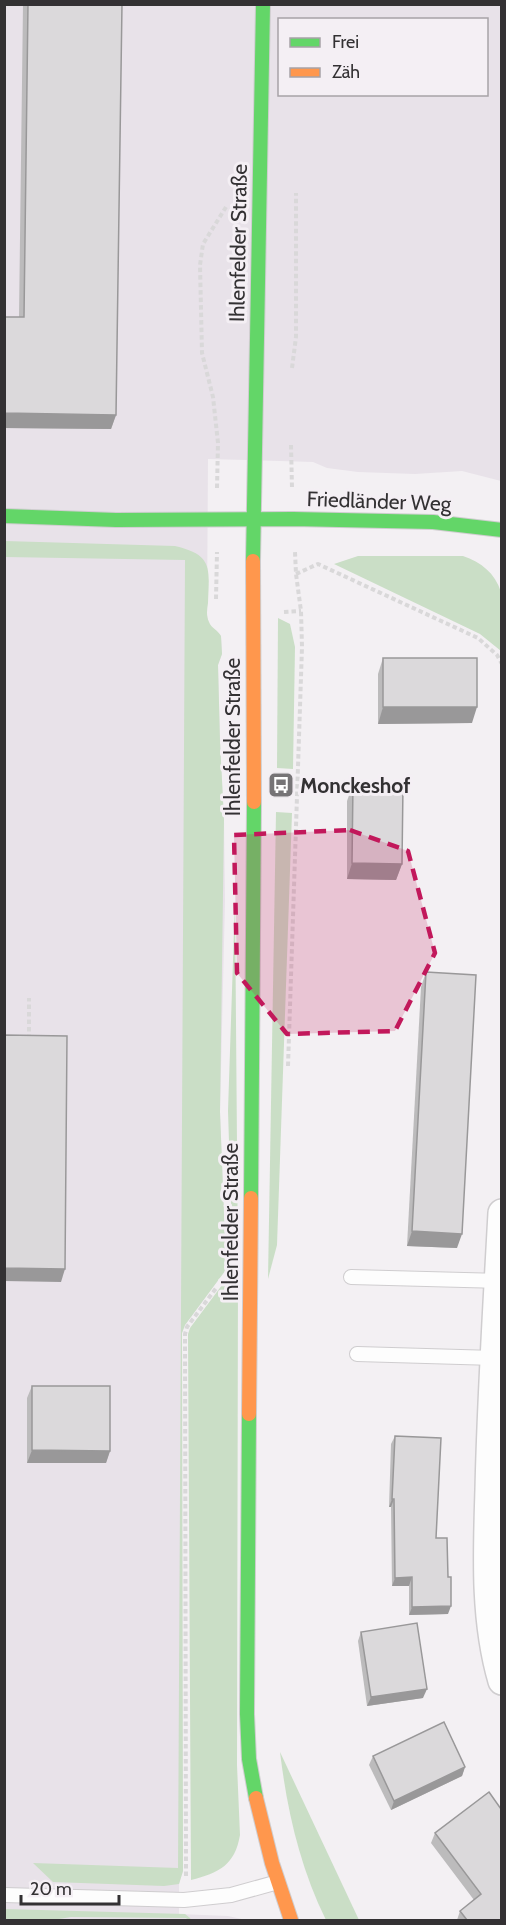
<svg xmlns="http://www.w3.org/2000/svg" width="506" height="1925" font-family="Cabin,sans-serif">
  <rect width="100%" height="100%" fill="#f3f0f3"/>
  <path fill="#e8e2e9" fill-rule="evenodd" d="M5,5H501V481L462,471L415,474L358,472L327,468L313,462L208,459L207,615L209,625L221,636L222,654L218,665L220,741L224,820L225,901L220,1112L226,1265L225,1271L185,1325L182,1333L183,1871L179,1884V1914L228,1916L246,1920H5ZM280,20H486V94H280Z"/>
  <g fill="#cadec6">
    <path d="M5,541L175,546C214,555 209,569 208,603C207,609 206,616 209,622C211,628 218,630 221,636L222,654L218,665L220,741L224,820L220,1112L226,1265L225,1271L185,1325L182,1333L183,1871L179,1884L164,1886L53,1882L33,1863L178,1868L185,560L5,557Z"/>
    <path d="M358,556H463C481,562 495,573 501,592V651L480,634L334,564Z"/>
    <polygon points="278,618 290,624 295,647 293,769 277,768"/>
    <polygon points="276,812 292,813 277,1245 268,1279"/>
    <path d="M235,900L238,1268L237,1765L240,1835C235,1865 219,1873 191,1880L188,1334L190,1328L231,1273L233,1266L228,1111Z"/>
    <path d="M280,1752L359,1920H326C300,1868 287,1810 280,1752Z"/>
    <polygon points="5,1909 185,1914 190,1918 191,1920 185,1920 187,1918 71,1917 53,1920 5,1920"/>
  </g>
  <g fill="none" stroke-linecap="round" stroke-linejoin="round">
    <g stroke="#cfcdcf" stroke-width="16">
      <g id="lane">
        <polyline points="351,1277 502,1281"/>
        <polyline points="357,1354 495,1358"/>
        <polyline points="4,1895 184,1900 231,1895 278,1882"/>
      </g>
    </g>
    <g stroke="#cfcdcf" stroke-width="30">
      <path id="street" d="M502,1213C497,1305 491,1398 489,1490C487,1553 484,1620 502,1681"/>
    </g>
    <g stroke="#cfcdcf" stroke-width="16">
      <g id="fast">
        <polyline points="4,516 116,520 293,519 433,522 502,530"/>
        <polyline points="253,561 263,4"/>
        <polyline points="251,1198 254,802"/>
        <polyline points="249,1414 247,1714 249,1759 256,1798"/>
      </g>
    </g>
    <g stroke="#cfcdcf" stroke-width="16">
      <g id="slow">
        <polyline points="253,561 254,802"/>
        <polyline points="249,1414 251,1198"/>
        <polyline points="256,1798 272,1863 291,1920"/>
      </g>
    </g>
    <g stroke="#d9d8d9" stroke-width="4" stroke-dasharray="4.5 3" stroke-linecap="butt">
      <polyline points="292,368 296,337 296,193"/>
      <polyline points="291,445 292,488"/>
      <polyline points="217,488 218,443 213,397 202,353 200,265 203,244 226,207"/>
      <polyline points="296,574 318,564 478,638 497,655 502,664"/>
      <polyline points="216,599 217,552"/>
      <polyline points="284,612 301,611"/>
      <polyline points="29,1039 29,998"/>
      <polyline points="288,1066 302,647 301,611 296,574 295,552"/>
      <polyline points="186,1876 185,1334 187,1327 217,1287"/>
    </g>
    <use href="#lane" stroke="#fdfdfd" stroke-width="14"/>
    <use href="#street" stroke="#fdfdfd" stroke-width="27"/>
    <use href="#fast" stroke="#63d668" stroke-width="14"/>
    <use href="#slow" stroke="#ff974d" stroke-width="14"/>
  </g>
  <g fill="#bcbbbc">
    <polygon points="23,4 122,4 116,415 111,429 4,428 4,317 19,317"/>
    <polygon points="383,658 472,723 378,724 378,674"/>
    <polygon points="353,784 402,864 396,880 347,879 347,801"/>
    <polygon points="426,972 457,1248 407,1246 421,987"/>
    <polygon points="32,1386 110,1451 106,1463 27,1463 27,1398"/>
    <polygon points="395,1436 436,1538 448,1614 409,1615 409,1586 392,1586 391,1507 389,1507 391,1444"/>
    <polygon points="361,1632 423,1698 367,1706 358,1641"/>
    <polygon points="373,1756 465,1767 462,1776 391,1810 369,1765"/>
    <polygon points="435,1833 501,1920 457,1920 460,1911 474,1900 431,1843"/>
  </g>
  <g fill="#999899">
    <polygon points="4,413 116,415 111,429 4,428"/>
    <polygon points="383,707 477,707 472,723 378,724"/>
    <polygon points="352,863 402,864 396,880 347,879"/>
    <polygon points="412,1231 462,1234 457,1248 407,1246"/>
    <polygon points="4,1268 65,1269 61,1282 4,1281"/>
    <polygon points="32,1450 110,1451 106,1463 27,1463"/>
    <polygon points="392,1499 394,1499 391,1507 389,1507"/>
    <polygon points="412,1577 409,1586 392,1586 395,1578"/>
    <polygon points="451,1606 448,1614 409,1615 412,1607"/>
    <polygon points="427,1689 423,1698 367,1706 371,1697"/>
    <polygon points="465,1767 462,1776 391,1810 394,1801"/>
  </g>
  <g fill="#dbd9db" stroke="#999899" stroke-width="1.5">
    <polygon points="28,4 122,4 116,415 4,413 4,317 24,317"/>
    <rect x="383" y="658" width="94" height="49"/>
    <polygon points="353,784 403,785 402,864 352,863"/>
    <polygon points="426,972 476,975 462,1234 412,1231"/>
    <polygon points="4,1035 67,1036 65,1269 4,1268"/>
    <polygon points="32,1386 110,1386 110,1451 32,1450"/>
    <polygon points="395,1436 441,1438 436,1538 447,1538 448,1577 451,1577 451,1606 412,1607 412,1577 395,1578 394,1499 392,1499"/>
    <polygon points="417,1623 427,1689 371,1697 361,1632"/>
    <polygon points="444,1722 465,1767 394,1801 373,1756"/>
    <polygon points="489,1792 501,1809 501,1920 467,1920 460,1911 481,1894 435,1833"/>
  </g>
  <path fill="#c2185b" fill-opacity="0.2" stroke="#c2185b" stroke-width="4.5" stroke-dasharray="12 8" stroke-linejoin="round" d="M350,830L408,851L435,953L395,1031L287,1034L237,973L234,835Z"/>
  <defs>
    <g id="bus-square" transform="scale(1.35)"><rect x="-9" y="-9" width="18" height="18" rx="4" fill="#767476" stroke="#f4eff4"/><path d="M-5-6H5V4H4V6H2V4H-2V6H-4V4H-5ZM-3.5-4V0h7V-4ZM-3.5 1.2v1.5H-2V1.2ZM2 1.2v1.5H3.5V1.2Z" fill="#fff"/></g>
  </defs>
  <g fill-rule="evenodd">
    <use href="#bus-square" x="281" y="785"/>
  </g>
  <g text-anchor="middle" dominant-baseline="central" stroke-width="6" stroke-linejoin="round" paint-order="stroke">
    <g font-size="21" fill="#333133" stroke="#f4eff4">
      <text transform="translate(238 243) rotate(-89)">Ihlenfelder Straße</text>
      <text transform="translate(379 501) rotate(2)">Friedländer Weg</text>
      <text transform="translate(232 737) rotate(-90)">Ihlenfelder Straße</text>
      <text transform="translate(230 1222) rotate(-90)">Ihlenfelder Straße</text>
    </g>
    <g font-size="21" font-weight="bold" fill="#333133" stroke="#f4eff4" text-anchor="start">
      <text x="300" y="785">Monckeshof</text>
    </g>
  </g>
  <rect width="506" height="1925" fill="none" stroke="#333133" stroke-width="12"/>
  <rect x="278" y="18" width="210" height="78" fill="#f4eff4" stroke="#a7a3a7" stroke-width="1.5"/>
  <rect x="290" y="38" width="30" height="9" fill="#63d668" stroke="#a7a3a7" stroke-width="1.5"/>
  <text x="332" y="48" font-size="18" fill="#333133">Frei</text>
  <rect x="290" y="68" width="30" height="9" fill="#ff974d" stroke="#a7a3a7" stroke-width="1.5"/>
  <text x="332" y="78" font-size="18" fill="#333133">Zäh</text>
  <path d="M21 1895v9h98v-9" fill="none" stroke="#333133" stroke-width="3"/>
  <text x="30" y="1895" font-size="18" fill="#333133" stroke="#f4eff4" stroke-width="4.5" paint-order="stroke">20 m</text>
</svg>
